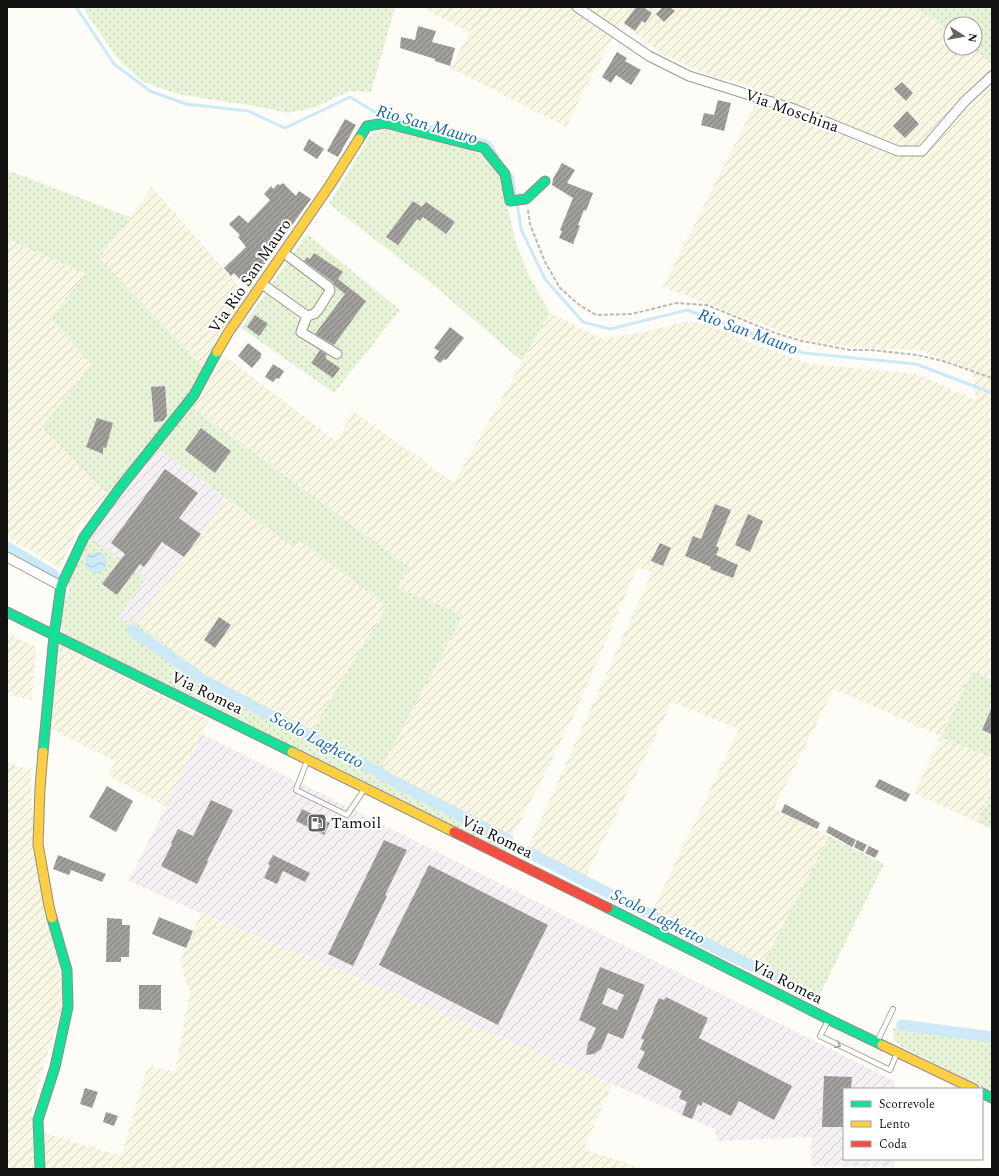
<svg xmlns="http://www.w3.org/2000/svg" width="999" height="1176" font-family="Spectral,serif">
  <defs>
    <pattern id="industrial-furrows" width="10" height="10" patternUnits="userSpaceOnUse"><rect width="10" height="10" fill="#f5f0f3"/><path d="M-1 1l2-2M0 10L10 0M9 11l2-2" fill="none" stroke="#d1cdcf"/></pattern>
    <pattern id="farmland-furrows" width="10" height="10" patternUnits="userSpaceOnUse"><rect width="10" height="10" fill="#f9f7e4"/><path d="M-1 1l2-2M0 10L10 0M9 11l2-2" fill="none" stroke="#d4d3c3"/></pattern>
    <pattern id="grass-dots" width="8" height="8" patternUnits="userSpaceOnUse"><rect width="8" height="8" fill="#e7f3d7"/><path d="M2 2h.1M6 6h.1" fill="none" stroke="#c5cfb8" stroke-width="1.8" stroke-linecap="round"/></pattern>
    <pattern id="water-waves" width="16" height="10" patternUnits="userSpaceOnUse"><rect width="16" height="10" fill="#cde8f7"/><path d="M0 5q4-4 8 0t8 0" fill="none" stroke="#afc6d3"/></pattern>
    <pattern id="building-hatch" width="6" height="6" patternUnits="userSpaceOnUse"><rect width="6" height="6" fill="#a19f9c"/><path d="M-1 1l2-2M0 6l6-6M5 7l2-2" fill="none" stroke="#82807e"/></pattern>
  </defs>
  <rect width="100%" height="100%" fill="#fdfcf7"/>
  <g fill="url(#industrial-furrows)">
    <polygon points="158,449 226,499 137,623 117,619 89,536"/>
    <polygon points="202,734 894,1081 894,1089 844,1089 844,1159 894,1159 894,1167 811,1166 812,1137 717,1141 715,1129 612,1084 201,913 129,881"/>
  </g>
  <g fill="url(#farmland-furrows)">
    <polygon points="421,7 916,7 951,33 951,48 972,48 992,63 992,680 972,671 941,736 992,758 992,790 977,822 914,793 931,759 941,736 834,689 774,808 829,836 762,966 652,912 739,729 672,702 585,878 528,848 652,572 638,568 633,577 594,669 573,717 513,836 380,768 463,615 398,588 409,567 192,407 225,356 337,442 353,411 454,483 550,313 602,339 649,331 684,322 704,323 749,342 809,364 918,374 976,401 972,371 919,350 849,347 803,340 663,287 762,90 744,84 710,76 661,53 631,30 621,24 590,79 566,127 451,68 469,32"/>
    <polygon points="152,187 248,297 204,368 99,258"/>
    <polygon points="7,239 86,274 50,318 91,364 42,427 107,494 79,525 60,568 7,537"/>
    <polygon points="226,499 293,547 298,539 387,606 313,730 205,674 137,623"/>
    <polygon points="7,633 36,647 32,700 7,694"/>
    <polygon points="58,644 209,720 166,807 108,775 115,761 51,729"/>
    <polygon points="7,762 31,770 31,794 39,881 59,963 64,1003 44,1064 32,1109 35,1169 7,1169"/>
    <polygon points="201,913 612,1084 584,1149 644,1169 44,1169 42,1132 121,1156 148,1066 175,1072 190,992 180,961"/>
  </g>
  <g fill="url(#grass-dots)">
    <polygon points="84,7 395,7 371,92 349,91 316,107 288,113 255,106 177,94 142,81 117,58 85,11"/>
    <polygon points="916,7 992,7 992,63 972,48 975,48 975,24 951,24 951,33"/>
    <polygon points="384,129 464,146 483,156 495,167 503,188 515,239 527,272 550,313 522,361 430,282 329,204 370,136"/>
    <polygon points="7,170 130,217 99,258 204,368 188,398 107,494 42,427 91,364 50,318 86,274 7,239"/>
    <polygon points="307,234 400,310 334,393 241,328"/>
    <polygon points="192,407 409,567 398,588 463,615 381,768 513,836 505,853 67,636 60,627 61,610 69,590 68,583 89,536 146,578 117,619 137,623 205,674 312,730 387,606 299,540 293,547 158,449"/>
    <polygon points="972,671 992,680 992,758 941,737"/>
    <polygon points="992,790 992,829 977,822"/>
    <polygon points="829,836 884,864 819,996 762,966"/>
    <polygon points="893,1027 992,1035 992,1092 900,1046 894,1038"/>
  </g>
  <path fill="url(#water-waves)" d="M99,552L105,556C106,563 107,568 101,573C88,575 83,568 87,555L92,553Z"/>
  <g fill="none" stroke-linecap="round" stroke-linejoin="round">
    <g stroke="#cde8f7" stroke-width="3">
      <polyline points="76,7 114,64 150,91 186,104 248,111 285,128 350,97 375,112 489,142 498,156"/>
      <polyline points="510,174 513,178 515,193"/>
      <polyline points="517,203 521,229 545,279 583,322 610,329 687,310 804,353 916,364 992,393"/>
    </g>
    <g stroke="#cde8f7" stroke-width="11">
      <polyline points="7,547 54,575"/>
      <polyline points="132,630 203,680 376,771 393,781 508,840"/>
      <polyline points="530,853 729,955 786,982"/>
      <polyline points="902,1025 992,1037"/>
    </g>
  </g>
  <g fill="url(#building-hatch)" fill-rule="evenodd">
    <polygon points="636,7 643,7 652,13 645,23 642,21 635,31 624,23"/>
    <polygon points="663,7 670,7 675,11 664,22 656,14"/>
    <polygon points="418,26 436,31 432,42 455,48 450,66 435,61 435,59 400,48 401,37 415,40"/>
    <polygon points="617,52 627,58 625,61 641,70 631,85 616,75 611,83 602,77"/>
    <polygon points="902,82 913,93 906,101 894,89"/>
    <polygon points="718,100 731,103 724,131 701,125 704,113 714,115"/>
    <polygon points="907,111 919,124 905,138 893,126"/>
    <polygon points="345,119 356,125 338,157 327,151"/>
    <polygon points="309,139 324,149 317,159 303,150"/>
    <polygon points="562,163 575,170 567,183 593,193 586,211 584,210 578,225 580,226 573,244 559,238 562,231 560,230 573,198 552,185 553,179"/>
    <polygon points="283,183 296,196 299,191 311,199 292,225 287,230 288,231 287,233 272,250 274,252 267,262 253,274 255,277 246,286 234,273 231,276 224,268 246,247 238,237 240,235 229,224 239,215 248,223 270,200 264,194 271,186 273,189 278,184 280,185"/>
    <polygon points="413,201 422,207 426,202 455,222 446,234 423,217 420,221 417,219 398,245 386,237"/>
    <polygon points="314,253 343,272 338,279 366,301 334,345 315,334 345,294 335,286 333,282 304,261 307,257 310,259"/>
    <polygon points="255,315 268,324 259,336 247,327"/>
    <polygon points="450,327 464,338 446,360 444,359 440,363 434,358 439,351 434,348"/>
    <polygon points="248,343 262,354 260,356 261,357 252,368 238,356"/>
    <polygon points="320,350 327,355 325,358 340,368 333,378 311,363"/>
    <polygon points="273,364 284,371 279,379 276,378 273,382 265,377"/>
    <polygon points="165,386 167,416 163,421 154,422 151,387"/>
    <polygon points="97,418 113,423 106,448 103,447 103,454 86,447"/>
    <polygon points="201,428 231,451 215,473 185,450"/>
    <polygon points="165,469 198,493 179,518 201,534 184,557 162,542 144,567 140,564 117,595 102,584 125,554 111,543"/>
    <polygon points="715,504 731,510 716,546 719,548 716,555 738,565 733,578 710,569 711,567 685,556 693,536 701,539"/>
    <polygon points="748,514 763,521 750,552 735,545"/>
    <polygon points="660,543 671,548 663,566 651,561"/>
    <polygon points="219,617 231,625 215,648 204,640"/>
    <polygon points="992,707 992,734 982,730"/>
    <polygon points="879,779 910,794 906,802 875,787"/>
    <polygon points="107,786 133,801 116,832 89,817"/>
    <polygon points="211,800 233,810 207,861 208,862 197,884 161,866 172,844 171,843 178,829 193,836"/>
    <polygon points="785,804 820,823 817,829 781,812"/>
    <polygon points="302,809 330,823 324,835 296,821"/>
    <polygon points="829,826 856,840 852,847 826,832"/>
    <polygon points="384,840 407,850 385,895 387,896 353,966 328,954"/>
    <polygon points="857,840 867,845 863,852 854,847"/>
    <polygon points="869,846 879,851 875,858 865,853"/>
    <polygon points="58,855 106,874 102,882 71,870 69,875 53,869"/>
    <polygon points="273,855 310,873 305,882 283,871 277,884 264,878 270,865 268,864"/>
    <polygon points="429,865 548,925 498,1025 379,965"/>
    <polygon points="159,917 193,931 186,948 152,934"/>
    <polygon points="107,918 122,919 122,925 130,925 129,957 121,957 121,962 106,962"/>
    <path d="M600,967L645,985L623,1039L608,1033L601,1049L594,1054L586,1055L588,1043L591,1039L596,1028L579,1020ZM608,988L624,995L617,1010L602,1004Z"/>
    <polygon points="139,985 161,985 161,1010 139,1009"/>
    <polygon points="666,997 708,1018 699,1038 792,1086 774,1120 739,1101 731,1116 703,1102 701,1106 698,1104 692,1119 682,1115 687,1102 679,1098 682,1091 637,1068 645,1052 640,1049 644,1040 641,1038 654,1011 653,1011 659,998 664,1000"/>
    <polygon points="824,1076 852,1077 851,1089 844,1089 844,1127 822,1127"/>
    <polygon points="85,1088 98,1092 92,1108 80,1104"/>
    <polygon points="106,1112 118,1116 114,1126 103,1122"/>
  </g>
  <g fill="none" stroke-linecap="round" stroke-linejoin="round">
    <g stroke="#979795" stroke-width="6">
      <g id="lane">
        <polyline points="307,761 296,790 347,815 364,790"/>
        <polyline points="828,1021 820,1036 890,1070 897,1053"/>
        <polyline points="878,1040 893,1009"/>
      </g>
    </g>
    <g stroke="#979795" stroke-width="11">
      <g id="street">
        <polyline points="577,7 649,56 689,76 794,109 898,151 922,151 965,101 992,76"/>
        <polyline points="284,253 329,287 330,291 318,310 314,314 307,316"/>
        <polyline points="262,284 307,316 301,332 337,354"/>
        <polyline points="7,557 61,586"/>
      </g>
    </g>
    <g stroke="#8e8d8b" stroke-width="11">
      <g id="fast">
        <polyline points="359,139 367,126 385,123 484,148 505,174 510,201 526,199 545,181"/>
        <polyline points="7,612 292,752"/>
        <polyline points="43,752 54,635 61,586 84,537 119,489 194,395 217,352"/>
        <polyline points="608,908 828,1019 882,1045"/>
        <polyline points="982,1093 992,1098"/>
        <polyline points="40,1169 38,1120 55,1067 68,1007 67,970 52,918"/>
      </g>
    </g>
    <g stroke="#8e8d8b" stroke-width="11">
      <g id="slow">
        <polyline points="217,352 228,333 330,185 359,139"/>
        <polyline points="43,752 40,788 38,844 49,906 52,918"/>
        <polyline points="292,752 454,832"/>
        <polyline points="882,1045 974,1089"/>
      </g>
    </g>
    <g stroke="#8e8d8b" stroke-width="11">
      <polyline id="jam" points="454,832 608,908"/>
    </g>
    <polyline stroke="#b9b9b8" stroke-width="2" stroke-dasharray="4 2" stroke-linecap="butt" points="528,210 530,224 537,242 545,262 560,288 578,304 596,315 632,314 676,303 707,305 775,333 802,341 850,350 871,350 917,355 943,361 992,378"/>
    <use href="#lane" stroke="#fffffe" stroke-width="4.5"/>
    <use href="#street" stroke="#fffffe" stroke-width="9"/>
    <use href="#fast" stroke="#16e098" stroke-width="9"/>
    <use href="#slow" stroke="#ffcf43" stroke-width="9"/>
    <use href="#jam" stroke="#f24e42" stroke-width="9"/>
  </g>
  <defs><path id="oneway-chevron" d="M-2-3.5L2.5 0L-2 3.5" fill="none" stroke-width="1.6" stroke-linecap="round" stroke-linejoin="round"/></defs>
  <use stroke="#a0a09f" href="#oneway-chevron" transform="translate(838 1045) rotate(26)"/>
  <defs>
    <g id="fuel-square" transform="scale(1)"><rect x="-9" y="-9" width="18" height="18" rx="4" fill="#646362" stroke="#fff"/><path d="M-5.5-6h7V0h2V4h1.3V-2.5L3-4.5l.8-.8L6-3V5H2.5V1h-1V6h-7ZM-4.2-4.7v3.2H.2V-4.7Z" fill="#fff"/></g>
  </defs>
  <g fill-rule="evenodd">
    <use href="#fuel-square" x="317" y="823"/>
  </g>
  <g text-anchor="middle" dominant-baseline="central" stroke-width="4" stroke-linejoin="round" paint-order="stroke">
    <g font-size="16" fill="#111" stroke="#fff">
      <text transform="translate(792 111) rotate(20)">Via Moschina</text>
      <text transform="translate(250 276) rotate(-56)">Via Rio San Mauro</text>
      <text transform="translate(207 693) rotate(26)">Via Romea</text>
      <text transform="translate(497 837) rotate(26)">Via Romea</text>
      <text transform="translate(787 982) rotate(27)">Via Romea</text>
    </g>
    <g font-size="16" fill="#111" stroke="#fff" text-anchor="start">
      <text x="331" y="823">Tamoil</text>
    </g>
    <g font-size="17" font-style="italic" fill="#1768a6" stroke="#fff">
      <text transform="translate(427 125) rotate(16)">Rio San Mauro</text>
      <text transform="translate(748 332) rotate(20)">Rio San Mauro</text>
      <text transform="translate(317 740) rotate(28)">Scolo Laghetto</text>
      <text transform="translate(658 917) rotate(27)">Scolo Laghetto</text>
    </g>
  </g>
  <rect width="999" height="1176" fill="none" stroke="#111111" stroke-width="16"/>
  <rect x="843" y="1088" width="140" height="72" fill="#ffffff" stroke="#a0a0a0"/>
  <rect x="851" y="1101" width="20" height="6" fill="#16e098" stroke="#a0a0a0"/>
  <text x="879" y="1108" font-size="12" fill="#111111">Scorrevole</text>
  <rect x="851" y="1121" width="20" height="6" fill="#ffcf43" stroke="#a0a0a0"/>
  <text x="879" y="1128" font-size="12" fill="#111111">Lento</text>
  <rect x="851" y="1141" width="20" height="6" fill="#f24e42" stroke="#a0a0a0"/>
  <text x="879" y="1148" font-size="12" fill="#111111">Coda</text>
  <g transform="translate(963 36) rotate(101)"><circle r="19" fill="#ffffff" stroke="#a0a0a0"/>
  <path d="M0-3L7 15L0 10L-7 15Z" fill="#646362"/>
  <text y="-6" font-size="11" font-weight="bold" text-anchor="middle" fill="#111111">N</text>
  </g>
</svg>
